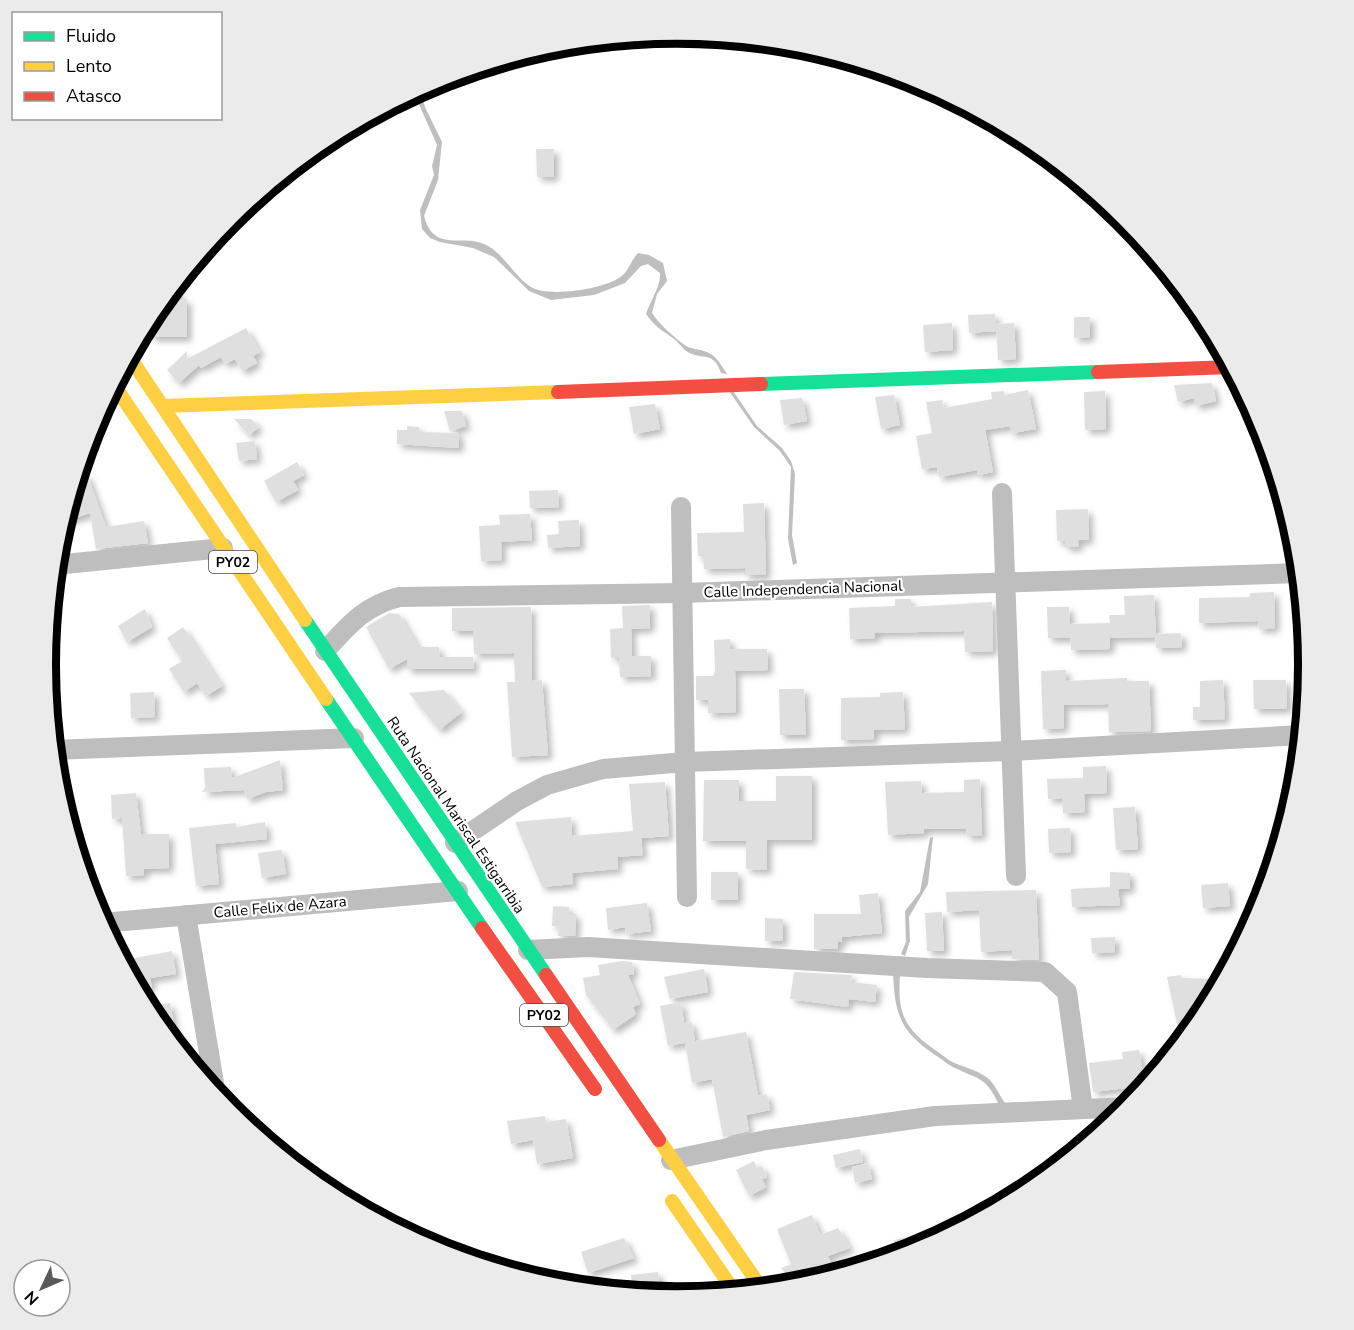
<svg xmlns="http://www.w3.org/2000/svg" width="1354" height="1330" font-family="'Nunito Sans',sans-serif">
  <defs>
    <filter id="shadow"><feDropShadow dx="4.5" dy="4.5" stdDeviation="3" flood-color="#0004"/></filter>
  </defs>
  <rect width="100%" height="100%" fill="#fff"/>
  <g fill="#bfbfbf">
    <path d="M420,89L425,107L442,142L438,180L424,216C434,253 461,234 484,244C503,252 513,275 531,287C548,298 608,289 623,275C629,269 632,259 638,253L649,255L663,263L667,281L657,294L652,313C659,324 675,338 686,346C691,349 698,349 704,351C716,354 720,364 727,374L721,373C713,350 703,361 688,352C682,349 679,342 674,339C661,329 657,329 646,314C650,301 661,286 660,273L648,264L641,266L625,283L594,295L551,300L529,291L494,257L473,248L440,242L430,238L422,229L420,210L434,175L432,166L437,145L414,93Z"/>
    <polygon points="729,391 733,391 757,426 782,448 791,461 795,474 792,535 797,563 793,565 788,539 791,467 780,451 754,427"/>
    <polygon points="933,837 928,884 909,917 910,941 905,956 901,954 906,942 905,911 920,892 930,838"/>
    <path d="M893,973L900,975C897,1014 905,1030 938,1052C944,1056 950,1062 957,1064C969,1069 980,1071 990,1080C996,1087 1000,1096 1005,1103L999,1105C986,1077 980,1080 955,1068C948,1065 942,1059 935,1055C900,1031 895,1015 893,973Z"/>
  </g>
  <g fill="#dfdfdf" filter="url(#shadow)">
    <polygon points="536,149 554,149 554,177 537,177"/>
    <polygon points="175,285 180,299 187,299 187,337 150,337 150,317"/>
    <polygon points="995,314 996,331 969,333 968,315"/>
    <polygon points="1074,317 1090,317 1090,337 1074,338"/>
    <polygon points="952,323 953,350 925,352 923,325"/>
    <polygon points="1014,323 1016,359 998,360 996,324"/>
    <polygon points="246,328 260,352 253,356 257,363 242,371 235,359 225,364 221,357 201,368 199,365 179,383 167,370 187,351 187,359"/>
    <polygon points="1212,383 1216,401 1196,406 1194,398 1178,402 1174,385"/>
    <polygon points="1028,390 1036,429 1012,433 1010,426 985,430 993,472 978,475 977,470 939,477 937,467 922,469 916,436 932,433 926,402 942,400 944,408 992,399 991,392 1004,391 1004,395"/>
    <polygon points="1105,391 1106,429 1085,430 1084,392"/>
    <polygon points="894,395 900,425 881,429 875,397"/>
    <polygon points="802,398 807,421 784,425 780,400"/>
    <polygon points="655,404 660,429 634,434 629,407"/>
    <polygon points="444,411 462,411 466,426 450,431"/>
    <polygon points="234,419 251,419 259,427 249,435"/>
    <polygon points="407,426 419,427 419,432 459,433 459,448 397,444 397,430 407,430"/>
    <polygon points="255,441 257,459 239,461 236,443"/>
    <polygon points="297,462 304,475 293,481 298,490 276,502 264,481"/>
    <polygon points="87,474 106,527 144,521 148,543 96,549 90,513 63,522 76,478"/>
    <polygon points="558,490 559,507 530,508 529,491"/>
    <polygon points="764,503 766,575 745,575 745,568 704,569 703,556 698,556 697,533 744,532 743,504"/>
    <polygon points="1088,509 1089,540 1078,540 1079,547 1065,547 1065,541 1057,541 1056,510"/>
    <polygon points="530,514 532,540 501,542 502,560 481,561 479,526 500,525 499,515"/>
    <polygon points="579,520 580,546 548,548 547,535 559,534 558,521"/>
    <polygon points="1274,592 1275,628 1259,629 1258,621 1199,623 1199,598 1250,597 1250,593"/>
    <polygon points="1154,595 1156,637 1110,638 1110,649 1071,650 1070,638 1048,638 1047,607 1069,607 1070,624 1110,623 1109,615 1125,615 1124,596"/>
    <polygon points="895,599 911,599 911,607 992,602 993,651 965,652 964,631 875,633 875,638 850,639 849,608 895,606"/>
    <polygon points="650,605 650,628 631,629 632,656 651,656 651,676 620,677 619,658 611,658 610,629 623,628 622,606"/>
    <polygon points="531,607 532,681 542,680 548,755 512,757 507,682 515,682 514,653 474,654 473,631 452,631 452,608"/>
    <polygon points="145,609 152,627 127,642 118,626"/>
    <polygon points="389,613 399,614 418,647 439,647 440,657 473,657 474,669 407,669 407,659 389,669 366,627"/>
    <polygon points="183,627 222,686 206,696 197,683 184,692 169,669 182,661 167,638"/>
    <polygon points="1181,633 1182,647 1156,648 1155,634"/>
    <polygon points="730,639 730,649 767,649 768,670 735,671 736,712 708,713 708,700 696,700 696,676 713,676 715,671 714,640"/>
    <polygon points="1066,670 1066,681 1127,678 1127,681 1149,681 1151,731 1109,732 1108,704 1064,705 1064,728 1043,729 1041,671"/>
    <polygon points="1223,680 1225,719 1193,720 1193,707 1200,707 1200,681"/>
    <polygon points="1253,680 1286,680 1287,709 1254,709"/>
    <polygon points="779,689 804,689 806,735 780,735"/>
    <polygon points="444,690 462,712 439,730 409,693"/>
    <polygon points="154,692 155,717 131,718 130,693"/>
    <polygon points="903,692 905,729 874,730 874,739 841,740 841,698 880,697 880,693"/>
    <polygon points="280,760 283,790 266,792 247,799 244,790 202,792 205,788 204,768 231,767 232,778"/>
    <polygon points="1106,766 1107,793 1084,794 1085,812 1063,813 1062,798 1048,799 1047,779 1083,778 1083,767"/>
    <polygon points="776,776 812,776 812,840 767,840 767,870 746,869 746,841 703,841 704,780 739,780 739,801 776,801"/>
    <polygon points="980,779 982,835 967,836 966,829 924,829 924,833 888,835 885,782 921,781 922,793 964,792 964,780"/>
    <polygon points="665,782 669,836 641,838 643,855 617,857 618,869 572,873 573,884 542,887 515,822 571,817 572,836 633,831 629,784"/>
    <polygon points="136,793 141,834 169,834 169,868 144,869 144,875 126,876 122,818 112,819 111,795"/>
    <polygon points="1135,807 1138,849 1116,850 1113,808"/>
    <polygon points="265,822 267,839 215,844 219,884 196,886 189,828 236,823 236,827"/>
    <polygon points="1070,828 1071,852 1049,853 1048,829"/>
    <polygon points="282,850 286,874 262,878 258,853"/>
    <rect x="711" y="872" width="27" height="28"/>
    <polygon points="1110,872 1130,873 1130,889 1118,889 1120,905 1072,907 1071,889 1110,887"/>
    <polygon points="1228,883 1230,906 1203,908 1201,885"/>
    <polygon points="1036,890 1039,960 1012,959 1012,950 981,952 979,910 947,912 946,892"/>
    <polygon points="878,893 882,933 842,937 842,942 838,942 838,949 814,949 814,914 861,914 859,895"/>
    <polygon points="647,903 651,931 626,934 625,927 608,930 606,908"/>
    <polygon points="553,906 569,907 569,914 576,914 575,936 558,936 559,927 552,926"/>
    <polygon points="942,912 944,951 927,951 925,913"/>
    <polygon points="765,918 783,919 783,941 765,941"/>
    <polygon points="1115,937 1115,952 1092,953 1091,938"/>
    <polygon points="172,951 176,974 150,978 152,987 137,990 132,980 129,959"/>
    <polygon points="622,961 632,962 634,974 628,975 640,1004 633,1007 636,1014 613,1030 586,995 583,978 600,975 598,965"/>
    <polygon points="704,969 708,992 670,999 664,977"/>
    <polygon points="794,972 852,975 851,982 877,985 875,1002 849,999 848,1007 790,999"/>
    <polygon points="1181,975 1182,978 1222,979 1209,1003 1193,1003 1196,1025 1181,1043 1167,977"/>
    <polygon points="681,1002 684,1023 692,1022 695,1041 668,1046 660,1006"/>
    <polygon points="170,1003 178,1048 152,1016 150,1006"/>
    <polygon points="746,1032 758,1096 767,1094 770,1110 746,1115 749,1131 723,1137 712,1079 692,1083 685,1043"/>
    <polygon points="1139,1050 1142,1068 1162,1065 1135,1098 1127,1095 1126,1088 1093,1092 1089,1063 1123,1059 1122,1052"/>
    <polygon points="545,1116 546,1122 566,1119 573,1158 537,1164 533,1140 511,1144 507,1121"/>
    <polygon points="860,1149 863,1162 836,1168 833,1155"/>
    <polygon points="754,1161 757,1168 762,1166 767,1177 762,1179 766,1187 749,1196 736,1170"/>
    <polygon points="868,1163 872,1179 855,1183 852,1167"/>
    <polygon points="812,1215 820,1235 838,1228 850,1248 828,1256 833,1267 793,1283 781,1268 791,1264 777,1229"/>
    <polygon points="916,1235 920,1247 897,1252 894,1240"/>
    <polygon points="624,1238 634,1258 588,1273 581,1252"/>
    <polygon points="658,1272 660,1295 633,1293 631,1275"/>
  </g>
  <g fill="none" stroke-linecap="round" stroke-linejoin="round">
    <g stroke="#bebebe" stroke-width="20">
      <polyline points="1002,493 1016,876"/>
      <polyline points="681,507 687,897"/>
      <polyline points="55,565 223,548"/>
      <path d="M325,651C349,625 364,606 399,597L682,593L1300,573"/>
      <polyline points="53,750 354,738"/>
      <polyline points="455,843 517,801 547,785 603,769 685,762 1010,751 1302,735"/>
      <polyline points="186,915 216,1095"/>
      <polyline points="102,923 458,891"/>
      <polyline points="528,950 588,947 927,968 1045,972 1067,992 1083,1109"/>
      <polyline points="671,1160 766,1140 935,1116 1128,1107"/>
    </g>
    <g stroke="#16e098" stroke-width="14">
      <polyline points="761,384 1098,372"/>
      <polyline points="305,620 546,975"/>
      <polyline points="326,699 482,928"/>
    </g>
    <g stroke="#ffcf43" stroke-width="14">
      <polyline points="129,356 305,620"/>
      <polyline points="114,385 326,699"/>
      <polyline points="163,406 558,392"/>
      <polyline points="659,1140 762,1289"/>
      <polyline points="672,1201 734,1291"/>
    </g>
    <g stroke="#f24e42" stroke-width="14">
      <polyline points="1098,372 1231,367"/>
      <polyline points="558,392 761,384"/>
      <polyline points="482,928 595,1089"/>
      <polyline points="546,975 659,1140"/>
    </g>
  </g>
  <g text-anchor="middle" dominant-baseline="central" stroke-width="4.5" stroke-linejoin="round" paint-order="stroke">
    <g fill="#fff" stroke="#4c4c4c" stroke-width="1.5">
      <rect x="209" y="551" width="48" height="22" rx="4.5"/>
      <rect x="520" y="1004" width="48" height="22" rx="4.5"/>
    </g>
    <g font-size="14" font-weight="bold" fill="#000">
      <text x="233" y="562">PY02</text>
      <text x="544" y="1015">PY02</text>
    </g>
    <g font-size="15" fill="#000" stroke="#fff">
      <text transform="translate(803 589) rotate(-2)">Calle Independencia Nacional</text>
      <text transform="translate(456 815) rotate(56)">Ruta Nacional Mariscal Estigarribia</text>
      <text transform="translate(280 907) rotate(-5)">Calle Felix de Azara</text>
    </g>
  </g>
  <path d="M0 0H1354V1330H0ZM56 665a621 621 0 1 1 1242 0a621 621 0 1 1-1242 0Z" fill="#ebebeb" fill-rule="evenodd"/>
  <path fill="none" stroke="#000" stroke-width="8" d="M56 665a621 621 0 1 1 1242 0a621 621 0 1 1-1242 0Z"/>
  <rect x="12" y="12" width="210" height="108" fill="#ffffff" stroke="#999999" stroke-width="1.5"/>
  <rect x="24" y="32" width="30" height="9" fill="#16e098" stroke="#999999" stroke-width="1.5"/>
  <text x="66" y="42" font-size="18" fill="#000000">Fluido</text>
  <rect x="24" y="62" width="30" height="9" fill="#ffcf43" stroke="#999999" stroke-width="1.5"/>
  <text x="66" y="72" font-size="18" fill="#000000">Lento</text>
  <rect x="24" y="92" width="30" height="9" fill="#f24e42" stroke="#999999" stroke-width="1.5"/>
  <text x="66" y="102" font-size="18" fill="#000000">Atasco</text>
  <g transform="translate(42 1288) rotate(226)"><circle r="28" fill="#ffffff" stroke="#999999" stroke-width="1.5"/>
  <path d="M0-4.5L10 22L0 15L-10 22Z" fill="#595959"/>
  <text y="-9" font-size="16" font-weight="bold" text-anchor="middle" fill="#000000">N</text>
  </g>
</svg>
